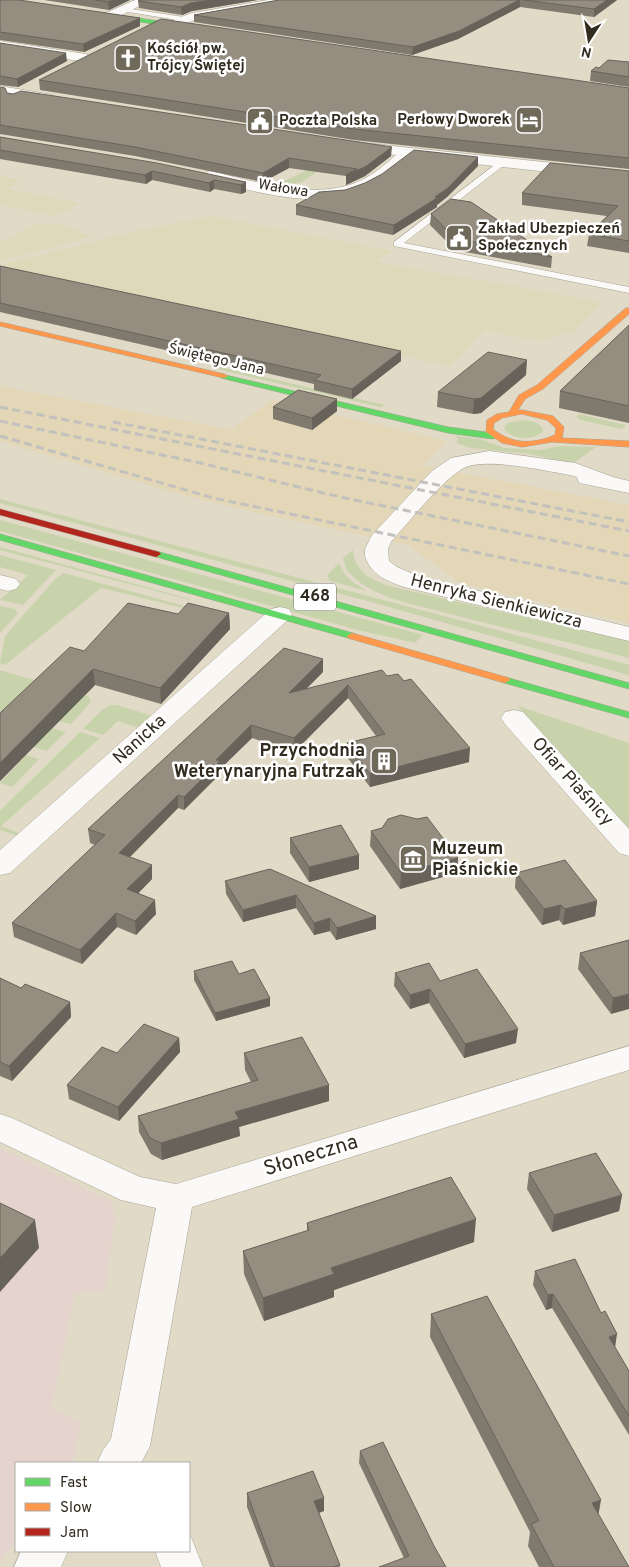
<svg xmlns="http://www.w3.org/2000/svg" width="629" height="1567" font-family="Overpass,sans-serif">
  <rect width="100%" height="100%" fill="#e1dac7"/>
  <g fill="#e3d7b7">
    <polygon points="0,386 629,505 629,623 460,583 412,548 414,546 276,517 190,497 0,441"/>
    <polygon points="273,400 446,441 426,462 420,465 232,429"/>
  </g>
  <polygon fill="#e5d4cd" points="0,1148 111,1201 115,1217 105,1292 75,1293 52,1407 81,1423 73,1463 16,1463 16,1541 0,1562"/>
  <g fill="#c8d3ac">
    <polygon points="324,162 338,164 315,173 300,183 276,185"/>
    <polygon points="216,366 385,405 380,407 217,369"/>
    <polygon points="579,414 626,425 622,429 581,420 576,417"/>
    <path d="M523,420C531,421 541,422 543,431C534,441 512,440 504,429L507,423Z"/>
    <polygon points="455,436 480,439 504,448 540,450 560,446 596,447 572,464 531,454 471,448 456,443 458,439"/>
    <polygon points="0,499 629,665 629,675 378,604 0,503"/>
    <polygon points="0,520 423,635 415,643 358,630 0,531"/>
    <polygon points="0,547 190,599 190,600 0,550"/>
    <path d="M353,550C355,573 373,581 393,587L629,641V658C565,640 499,628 435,610C409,603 379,598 357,580C349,574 345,568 343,558Z"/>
    <polygon points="0,555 56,570 23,605 0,600 28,575 0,567"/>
    <path d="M339,563C344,578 354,583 367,591L330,581L327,575Z"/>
    <polygon points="64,573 188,607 188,609 101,588 5,665 0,663 5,636 55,579"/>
    <polygon points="0,606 15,609 18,613 0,633"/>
    <polygon points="0,670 88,696 91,702 71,724 59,721 0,731"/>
    <polygon points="110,705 117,705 153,716 139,728 118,721 103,735 83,729 102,710"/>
    <polygon points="518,706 629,743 629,829"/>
    <polygon points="52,728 66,732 47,751 33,747"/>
    <polygon points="80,732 100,738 1,826 21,834 18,836 0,830 0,811"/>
    <polygon points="26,755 39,759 12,787 0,783"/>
  </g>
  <g fill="#e0d8bb">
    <polygon points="0,176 19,179 8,189 79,203 57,216 0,205"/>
    <path d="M211,216L392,251L376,262L603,302L572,333C562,332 554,338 545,339C526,342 503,333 485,330L450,366L0,272V267L6,263L129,233Z"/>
    <polygon points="37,224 66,225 92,237 0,260 0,243"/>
  </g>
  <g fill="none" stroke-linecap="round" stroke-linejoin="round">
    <g stroke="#a8a394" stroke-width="1">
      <g id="lane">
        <polygon points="124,8 184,17 187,19 184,21 122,11 122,9"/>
        <polygon points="501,160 508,162 404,243 629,287 629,293 394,246 394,242"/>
      </g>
    </g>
    <g stroke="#a8a394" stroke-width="1">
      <g id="street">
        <polygon points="135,0 151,0 114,19 106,19 104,16 106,13"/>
        <polygon points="268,0 295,0 289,4 195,20 171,29 165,25 167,22 192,13"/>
        <polygon points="0,41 86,54 93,58 86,62 0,49"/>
        <polygon points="0,86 53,95 60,99 53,103 0,94"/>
        <path d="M355,142L629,171V181L413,157C400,168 388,179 373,186C322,213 256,192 205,179L202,176L205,173L210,171C255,181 309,200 355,183C370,177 384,166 396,155L350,149L348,146L350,143Z"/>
        <path d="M489,451L575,463L613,477L629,481V493L579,483L577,477L570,475C546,471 485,457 464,468C443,479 408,523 391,542L388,549L389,561L397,567L420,577L629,627V641L404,587C387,581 371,575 365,556V549L372,535L432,471L451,458Z"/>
        <polygon points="0,575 16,579 20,584 16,589 8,591 0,589"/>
        <polygon points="280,607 289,609 292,614 289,619 10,873 0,875 0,850 271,609"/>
        <polygon points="514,710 523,712 629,829 629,856 619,853 505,724 501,718 505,712"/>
        <polygon points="629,1046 629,1070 192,1207 150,1446 141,1463 97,1463 103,1450 111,1439 156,1208 121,1200 0,1142 0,1114 12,1118 140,1177 176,1184"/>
        <polygon points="189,1536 191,1537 203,1567 161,1567 155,1551 189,1551"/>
        <polygon points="21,1551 68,1551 61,1567 14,1567"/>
      </g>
    </g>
    <g stroke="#a8a394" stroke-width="1">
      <g id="fast">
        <polygon points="104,13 192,26 195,28 192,30 102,16"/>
        <polygon points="221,374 448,427 493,433 497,436 493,439 448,433 221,378"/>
        <polygon points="0,534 356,634 357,636 352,639 348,638 0,540"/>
        <polygon points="156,551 629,683 629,689 153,556 153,552"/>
        <polygon points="505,677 629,712 629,718 501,682 500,680 501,678"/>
      </g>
    </g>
    <g stroke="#a8a394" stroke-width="1">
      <g id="slow">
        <path d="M626,308H629V314L543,389L525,399L518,410H522L553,416L564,427L562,438L629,441V447L552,442L522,447L502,443L486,432L487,420L497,414L509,412L519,395L537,385ZM522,414L547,420L556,428L555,435C533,444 513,445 493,429L494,423L502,418Z"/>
        <polygon points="0,322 224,374 228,376 224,378 0,326"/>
        <polygon points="352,633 509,678 510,680 505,683 501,682 348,638 347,636"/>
      </g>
    </g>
    <g stroke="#a8a394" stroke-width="1">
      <polygon id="jam" points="0,509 159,552 161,554 156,557 0,515"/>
    </g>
    <use href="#lane" fill="#faf9f7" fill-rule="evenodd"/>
    <use href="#street" fill="#faf9f7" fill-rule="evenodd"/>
    <use href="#fast" fill="#63d668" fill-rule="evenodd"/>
    <use href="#slow" fill="#ff974d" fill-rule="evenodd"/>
    <use href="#jam" fill="#b3261e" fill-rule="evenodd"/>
    <g stroke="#c3c1bd" stroke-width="3" stroke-dasharray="8 4.5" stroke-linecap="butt">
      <polyline points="0,407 629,531"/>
      <polyline points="0,421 196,462 340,497 629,556"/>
      <polyline points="113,422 629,522"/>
      <polyline points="0,436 213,498 629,584"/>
    </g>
  </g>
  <g fill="#807a6e">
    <polygon points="0,0 140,18 140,26 84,52 0,40"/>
    <polygon points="44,0 130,0 109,10"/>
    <polygon points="140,0 257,0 192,11 182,15 139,8 138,1"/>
    <polygon points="279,0 617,0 594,17 520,7 458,39 412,55 194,22 194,15"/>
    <polygon points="0,43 67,61 18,87 0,85"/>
    <polygon points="629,62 629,87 590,81 591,71 599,68"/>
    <polygon points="39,80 629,88 629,169 354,140 40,90"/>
    <polygon points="0,87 7,93 391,156 365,176 346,185 346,176 289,168 263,182 135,156 0,134"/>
    <polygon points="0,137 246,182 246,192 241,194 214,189 210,192 152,180 146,184 0,159"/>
    <polygon points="478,157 478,166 447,197 437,205 437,207 393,235 296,215 296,205 345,190"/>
    <polygon points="629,171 629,253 587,246 589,234 607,216 522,205 522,193"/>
    <polygon points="431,214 552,257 551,268 455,250 430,225"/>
    <polygon points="0,266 401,361 352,399 314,390 314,384 0,312"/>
    <polygon points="629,325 629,423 559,408 560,391"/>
    <polygon points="526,375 481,413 473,414 437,407 438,392"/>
    <polygon points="273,407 337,411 312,430 273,419"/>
    <polygon points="229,613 230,629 161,704 95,685 0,781 0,713 84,651 178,614"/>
    <polygon points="323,672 306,689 387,676 469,762 370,787 347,757 347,743 376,736 348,698 294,752 252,738 220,769 220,774 184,810 178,808 130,857 152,879 138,893 156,914 136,935 117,927 82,964 14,937 12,923 95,845 90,843 88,829"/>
    <polygon points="371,831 458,858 457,873 400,889 370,846"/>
    <polygon points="290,838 359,869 309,882 290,853"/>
    <polygon points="270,869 376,929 336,940 330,931 314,935 296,908 243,922 226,894 225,881"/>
    <polygon points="516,873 597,901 595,916 563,925 559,920 542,925 515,888"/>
    <polygon points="629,940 611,1014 578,969 580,953"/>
    <polygon points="194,971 239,974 270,1006 216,1021 194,980"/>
    <polygon points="395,973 440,981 516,1043 464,1058 429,1003 410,1009 394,986"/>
    <polygon points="0,978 21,988 70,1002 71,1017 12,1081 0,1076"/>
    <polygon points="179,1038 180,1052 119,1121 69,1099 67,1085 117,1053"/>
    <polygon points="244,1053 329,1101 239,1127 240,1136 162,1160 151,1154 139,1132 138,1116 251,1082 245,1070"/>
    <polygon points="529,1173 622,1195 619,1211 552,1232 527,1189"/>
    <polygon points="307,1223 474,1242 334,1290 334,1297 264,1321 244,1274 243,1251 307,1231"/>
    <polygon points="535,1271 615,1347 629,1371 629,1435 552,1308 546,1310 533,1285"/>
    <polygon points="431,1314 598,1514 629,1567 539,1567 528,1546 530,1532 430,1337"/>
    <polygon points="360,1451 434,1546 404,1558 359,1463"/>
    <polygon points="247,1493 324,1511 319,1513 340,1567 270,1567 247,1507"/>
  </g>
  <g fill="#68635a">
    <polygon points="113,0 130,0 109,10 108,2"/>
    <polygon points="212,0 257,0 192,11 182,15 181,7 191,3"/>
    <polygon points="519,0 520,0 520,7 458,39 412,55 413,47"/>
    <polygon points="607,0 617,0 594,17 594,9"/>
    <polygon points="140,18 140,26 84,52 83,44"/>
    <polygon points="66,53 67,61 18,87 17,79"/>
    <polygon points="392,147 391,156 365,176 346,185 346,175"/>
    <polygon points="478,157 478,166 447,197 437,205 437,207 393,235 394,225 435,197"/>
    <polygon points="289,158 289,168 263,182 263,173"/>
    <polygon points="152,171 152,180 146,184 145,175"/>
    <polygon points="214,180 214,189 210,192 209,183"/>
    <polygon points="246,182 246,192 241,194 241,185"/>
    <polygon points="401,351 401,361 352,399 352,389"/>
    <polygon points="527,360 526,375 481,413 473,414 474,399"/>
    <polygon points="337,399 337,411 312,430 312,418"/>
    <polygon points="229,613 230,629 161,704 160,688"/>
    <polygon points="323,659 323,672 289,706 289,693"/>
    <polygon points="93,669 95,685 0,781 0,763"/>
    <polygon points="348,685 348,698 294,752 294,738"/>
    <polygon points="251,725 252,738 220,769 220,774 184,810 184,797 216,760"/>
    <polygon points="470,748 469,762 370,787 370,774"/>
    <polygon points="178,795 178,808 121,866 119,853"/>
    <polygon points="359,855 359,869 309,882 309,867"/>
    <polygon points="458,858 457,873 400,889 401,873"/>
    <polygon points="152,865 152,879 129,903 127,889"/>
    <polygon points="296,895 296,908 243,922 243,910"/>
    <polygon points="155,900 156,914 136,935 135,921"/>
    <polygon points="597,901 595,916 563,925 565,909"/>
    <polygon points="561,905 559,920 542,925 544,909"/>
    <polygon points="116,913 117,927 82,964 80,950"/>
    <polygon points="376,916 376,929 336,940 337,928"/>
    <polygon points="330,918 330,931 314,935 314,923"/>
    <polygon points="430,989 429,1003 410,1009 410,995"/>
    <polygon points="629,994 629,1009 611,1014 613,998"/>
    <polygon points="270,998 270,1006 216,1021 215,1013"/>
    <polygon points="70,1002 71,1017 12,1081 9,1066"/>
    <polygon points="518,1029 516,1043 464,1058 465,1044"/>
    <polygon points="179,1038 180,1052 119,1121 118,1107"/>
    <polygon points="329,1085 329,1101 239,1127 240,1136 162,1160 161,1143 235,1112"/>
    <polygon points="622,1195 619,1211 552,1232 554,1215"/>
    <polygon points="476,1219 474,1242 334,1290 334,1297 264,1321 263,1298 331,1268"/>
    <polygon points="35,1220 39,1248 0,1292 0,1258"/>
    <polygon points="553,1294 552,1308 546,1310 548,1295"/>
    <polygon points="617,1334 615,1348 609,1337"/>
    <polygon points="324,1498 324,1511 314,1514 314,1501"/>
    <polygon points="601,1500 597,1523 592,1503"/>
  </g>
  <g fill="#958e80" stroke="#68635a">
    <polygon points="0,0 19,0 140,18 83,44 0,32"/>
    <polygon points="95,0 113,0 108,2"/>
    <polygon points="140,0 212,0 191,3 181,7 138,1"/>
    <polygon points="279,0 519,0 459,31 413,47 194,15"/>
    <polygon points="524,0 607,0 594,9"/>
    <polygon points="161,19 629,88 629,158 354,129 39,80"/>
    <polygon points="0,43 66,53 17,79 0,76"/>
    <polygon points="608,60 629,62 629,77 591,71 596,67 599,68"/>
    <polygon points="0,87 5,88 7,93 13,94 21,91 392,147 365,167 346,175 357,169 289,158 263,173 135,147 0,125"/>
    <polygon points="0,137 157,163 246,182 241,185 214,180 209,183 152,171 145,175 0,150"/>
    <polygon points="414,150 478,157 448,188 435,197 437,198 394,225 296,205 319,192 345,190 365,183 382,174"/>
    <polygon points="550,163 629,171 629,241 589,234 618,206 522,193"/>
    <polygon points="451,199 471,202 552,257 455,238 431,214"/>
    <polygon points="0,266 401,351 352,389 314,380 321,375 0,303"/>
    <polygon points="629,325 629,406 560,391"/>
    <polygon points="488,352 527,360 481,398 474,399 438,392"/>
    <polygon points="298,390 337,399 312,418 273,407"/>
    <polygon points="128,603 178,614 188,603 229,613 160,688 93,669 0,763 0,713 70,647 84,651"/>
    <polygon points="284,648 323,659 289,693 382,670 387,676 398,674 404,681 411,679 470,748 370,774 347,743 385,734 348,685 294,738 251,725 216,760 220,761 184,797 178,795 119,853 152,865 127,889 155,900 135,921 116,913 80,950 12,923 105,835 88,829"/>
    <polygon points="401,815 417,819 427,817 458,858 401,873 371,831 382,828 388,819"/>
    <polygon points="341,825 359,855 309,867 290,838"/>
    <polygon points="565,860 597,901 565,909 561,905 544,909 516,873"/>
    <polygon points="270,869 376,916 337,928 330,918 314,923 296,895 243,910 225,881"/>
    <polygon points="629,940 629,994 613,998 580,953"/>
    <polygon points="232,961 239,974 254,969 270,998 215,1013 194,971"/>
    <polygon points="429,963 440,981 477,969 518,1029 465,1044 430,989 410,995 395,973"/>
    <polygon points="0,978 21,988 25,984 70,1002 9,1066 0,1062"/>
    <polygon points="144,1024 179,1038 118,1107 67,1085 102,1047 117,1053"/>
    <polygon points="302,1037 329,1085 235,1112 239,1119 161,1143 150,1138 138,1116 258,1080 244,1053"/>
    <polygon points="596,1153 622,1195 554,1215 529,1173"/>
    <polygon points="451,1177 476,1219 331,1268 334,1274 263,1298 243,1251 309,1230 307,1223"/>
    <polygon points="0,1203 35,1220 0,1258"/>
    <polygon points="575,1259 601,1313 605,1311 617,1334 609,1337 629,1371 629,1416 553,1294 548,1295 535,1271"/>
    <polygon points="487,1296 601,1500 592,1503 629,1567 554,1567 531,1524 539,1521 431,1314"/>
    <polygon points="383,1442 434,1546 446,1567 379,1567 409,1556 360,1451"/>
    <polygon points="313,1471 324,1498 314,1501 340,1565 333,1567 274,1567 247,1493"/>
  </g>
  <defs>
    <g id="church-square" transform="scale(1.4375)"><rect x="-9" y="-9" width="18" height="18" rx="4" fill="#6f695a" stroke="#fff"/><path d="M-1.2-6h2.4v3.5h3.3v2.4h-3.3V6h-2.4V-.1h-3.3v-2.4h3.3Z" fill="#fff"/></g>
    <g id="hotel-square" transform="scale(1.4375)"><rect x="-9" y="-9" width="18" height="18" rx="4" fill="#6f695a" stroke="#fff"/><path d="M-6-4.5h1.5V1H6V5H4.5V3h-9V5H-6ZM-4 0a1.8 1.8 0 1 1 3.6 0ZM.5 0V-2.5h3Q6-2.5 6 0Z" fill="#fff"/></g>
    <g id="civic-square" transform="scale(1.4375)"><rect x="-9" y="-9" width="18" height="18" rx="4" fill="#6f695a" stroke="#fff"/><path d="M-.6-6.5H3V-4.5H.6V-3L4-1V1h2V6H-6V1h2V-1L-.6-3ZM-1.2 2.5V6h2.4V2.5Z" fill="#fff"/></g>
    <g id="building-square" transform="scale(1.4375)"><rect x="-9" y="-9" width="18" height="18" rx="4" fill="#6f695a" stroke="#fff"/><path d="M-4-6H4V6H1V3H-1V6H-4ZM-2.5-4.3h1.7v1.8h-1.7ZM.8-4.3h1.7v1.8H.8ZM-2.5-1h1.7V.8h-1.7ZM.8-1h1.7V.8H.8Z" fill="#fff"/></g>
    <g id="museum-square" transform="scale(1.4375)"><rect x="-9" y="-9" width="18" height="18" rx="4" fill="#6f695a" stroke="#fff"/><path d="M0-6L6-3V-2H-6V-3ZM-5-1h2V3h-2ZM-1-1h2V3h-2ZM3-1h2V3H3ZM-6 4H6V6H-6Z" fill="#fff"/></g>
  </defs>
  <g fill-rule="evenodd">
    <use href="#church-square" x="128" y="58"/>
    <use href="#hotel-square" x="529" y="120"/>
    <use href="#civic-square" x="260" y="121"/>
    <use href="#civic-square" x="459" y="238"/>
    <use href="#building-square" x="384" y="761"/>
    <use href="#museum-square" x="413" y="859"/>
  </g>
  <g text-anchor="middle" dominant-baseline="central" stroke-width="5" stroke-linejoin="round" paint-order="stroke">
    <g font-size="15" font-weight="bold" fill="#312c1f" stroke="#fff" text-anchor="start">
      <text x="147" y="49">Kościół pw.<tspan x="147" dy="17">Trójcy Świętej</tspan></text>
      <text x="510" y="120" text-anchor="end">Perłowy Dworek</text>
      <text x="279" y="121">Poczta Polska</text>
      <text x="478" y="229">Zakład Ubezpieczeń<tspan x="478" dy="17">Społecznych</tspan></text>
    </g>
    <g font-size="15" fill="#312c1f" stroke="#fff">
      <text transform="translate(283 189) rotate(9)">Wałowa</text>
      <text transform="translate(216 360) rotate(13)">Świętego Jana</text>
    </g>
    <rect fill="#fff" stroke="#6f6b62" stroke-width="1" x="294" y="583.5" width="42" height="27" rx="4"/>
    <g font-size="16" font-weight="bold" fill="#312c1f">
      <text x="315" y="597">468</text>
    </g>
    <g font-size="18" fill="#312c1f" stroke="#fff">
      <text transform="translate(496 602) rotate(14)">Henryka Sienkiewicza</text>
      <text transform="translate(140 740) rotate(-42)">Nanicka</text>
      <text transform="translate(572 782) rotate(48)">Ofiar Piaśnicy</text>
    </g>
    <g font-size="18" font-weight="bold" fill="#312c1f" stroke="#fff" text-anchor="end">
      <text x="365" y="751">Przychodnia<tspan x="365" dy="21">Weterynaryjna Futrzak</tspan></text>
      <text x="432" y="849" text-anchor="start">Muzeum<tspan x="432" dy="21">Piaśnickie</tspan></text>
    </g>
    <g font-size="21" fill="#312c1f" stroke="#fff">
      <text transform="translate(311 1156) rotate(-17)">Słoneczna</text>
    </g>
  </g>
  <rect x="15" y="1462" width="175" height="90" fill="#ffffff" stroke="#adaba5"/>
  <rect x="25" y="1478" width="25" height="8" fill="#63d668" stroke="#adaba5"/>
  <text x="60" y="1487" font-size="15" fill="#312c1f">Fast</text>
  <rect x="25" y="1503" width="25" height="8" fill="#ff974d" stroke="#adaba5"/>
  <text x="60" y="1512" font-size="15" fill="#312c1f">Slow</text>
  <rect x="25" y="1528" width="25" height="8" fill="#b3261e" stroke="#adaba5"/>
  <text x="60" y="1537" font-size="15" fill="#312c1f">Jam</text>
  <g transform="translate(589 40) rotate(192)" stroke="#ffffff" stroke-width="4" paint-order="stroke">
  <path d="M0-4L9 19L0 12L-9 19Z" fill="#312c1f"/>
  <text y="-8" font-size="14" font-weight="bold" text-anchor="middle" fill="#312c1f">N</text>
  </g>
</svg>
